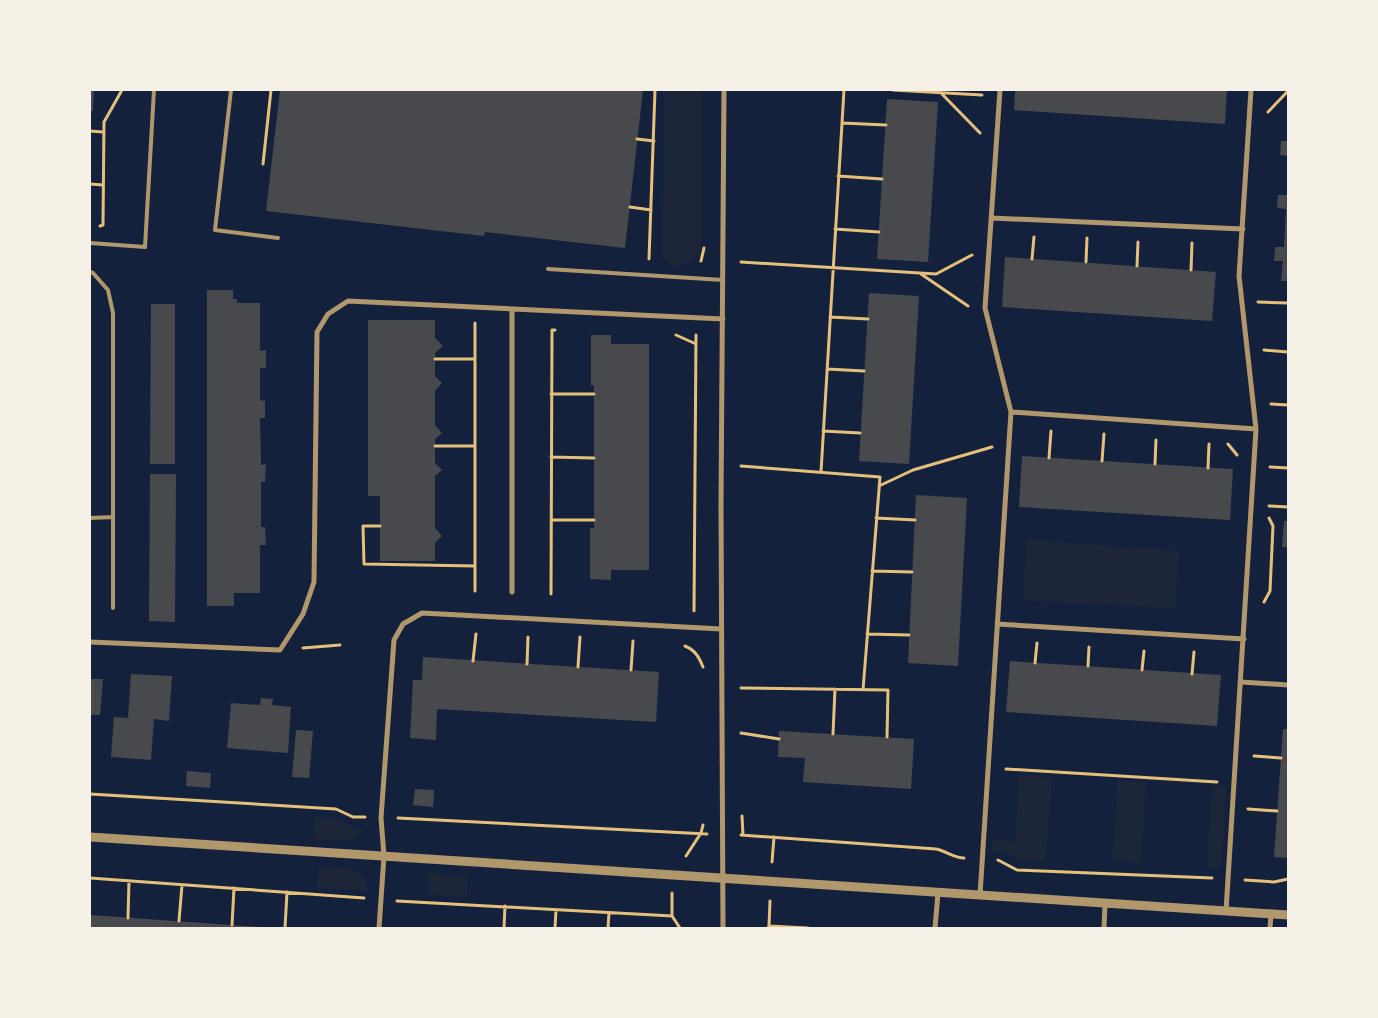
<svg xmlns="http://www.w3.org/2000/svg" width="1378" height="1018" font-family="'Sofia Sans Condensed',sans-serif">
	<rect width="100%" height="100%" fill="#14213d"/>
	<!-- green -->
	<path fill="#1d2539" d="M 665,90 L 702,90 L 701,249 L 688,262 L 674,268 L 663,256 L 662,246 Z
		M 1027,540 L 1179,551 L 1175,609 L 1023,600 Z
		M 1019,775 L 1052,777 L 1046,862 L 1020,860 L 1004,851 L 992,851 L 993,839 L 1015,841 Z
		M 1118,781 L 1146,782 L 1141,863 L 1112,861 Z
		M 1212,786 L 1226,786 L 1221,867 L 1207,867 Z
		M 314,817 L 334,818 L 363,831 C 350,844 331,840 313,839 Z
		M 319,866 C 344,868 360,863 370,891 L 317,888 Z
		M 427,873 L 468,876 L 467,897 L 429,895 Z"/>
	<!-- building -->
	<path fill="#48494c" d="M 90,90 L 94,90 L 93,111 L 90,111 Z
		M 280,90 L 643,90 L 625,248 L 485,232 L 484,236 L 266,211 Z
		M 1015,90 L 1227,90 L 1225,124 L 1014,110 Z
		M 887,99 L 938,102 L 928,262 L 877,259 Z
		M 1281,141 L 1288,141 L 1288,156 L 1280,155 Z
		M 1278,195 L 1288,195 L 1288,281 L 1281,281 L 1283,261 L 1274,261 L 1275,247 L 1284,247 L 1286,209 L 1277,208 Z
		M 1005,257 L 1216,272 L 1212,321 L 1002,307 Z
		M 207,290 L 233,290 L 233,299 L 237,299 L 237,303 L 260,303 L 260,351 L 266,350 L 266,368 L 260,368 L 260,400 L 265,401 L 265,418 L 260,418 L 261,465 L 266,464 L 265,482 L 261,482 L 261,527 L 265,527 L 266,545 L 260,545 L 260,593 L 234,593 L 234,606 L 207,606 Z
		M 869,293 L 919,296 L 909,464 L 859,461 Z
		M 151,304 L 175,304 L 175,464 L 150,464 Z
		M 368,320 L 435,320 L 435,338 L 443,346 L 435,353 L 435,376 L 442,383 L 435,391 L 435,425 L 442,433 L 435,439 L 435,463 L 442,470 L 435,476 L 435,528 L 442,536 L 435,543 L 435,561 L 380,561 L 380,496 L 368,496 Z
		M 591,335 L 611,335 L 611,344 L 649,344 L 649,570 L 611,570 L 611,580 L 590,579 L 590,528 L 594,528 L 594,385 L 591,386 Z
		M 1022,456 L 1233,469 L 1230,520 L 1019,507 Z
		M 150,474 L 176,474 L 175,622 L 149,621 Z
		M 916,495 L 967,498 L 958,666 L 908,663 Z
		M 1284,521 L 1288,521 L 1288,547 L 1282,547 Z
		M 423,657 L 659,672 L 656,722 L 437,709 L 436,740 L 410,738 L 413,680 L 422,680 Z
		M 1010,661 L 1221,675 L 1217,726 L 1006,712 Z
		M 131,674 L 172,676 L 169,721 L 154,719 L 151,760 L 111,757 L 114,717 L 128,718 Z
		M 90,679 L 103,679 L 100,715 L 90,715 Z
		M 261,698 L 273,699 L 272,705 L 291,707 L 288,753 L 227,748 L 231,703 L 260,705 Z
		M 1283,729 L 1288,729 L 1288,858 L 1274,857 Z
		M 296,730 L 313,731 L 309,778 L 292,777 Z
		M 779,731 L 914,739 L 911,789 L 803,782 L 805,758 L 778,757 Z
		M 187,771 L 211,773 L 210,788 L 186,786 Z
		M 415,789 L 434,790 L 433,807 L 413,805 Z
		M 90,915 L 260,927 L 260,928 L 90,928 Z"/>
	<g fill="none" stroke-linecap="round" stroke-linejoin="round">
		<!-- path -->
		<path stroke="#e5c07b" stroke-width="3" d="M 893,90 L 982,95
			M 941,93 L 980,133
			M 1268,112 L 1288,91
			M 842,123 L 886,125
			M 90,131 L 103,132
			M 637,139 L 654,141
			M 263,164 L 271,90
			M 838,176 L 882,179
			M 90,184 L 103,185
			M 630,207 L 651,210
			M 100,226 L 103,225 L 104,122 L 122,90
			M 835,229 L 879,232
			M 649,259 L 655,90
			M 1032,259 L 1034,237
			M 701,261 L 704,248
			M 741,262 L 936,274 L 972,255
			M 1086,262 L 1087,238
			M 1137,266 L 1138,242
			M 1191,270 L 1192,243
			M 921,274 L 968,306
			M 1258,302 L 1288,303
			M 830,317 L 868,319
			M 475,323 L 475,591
			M 676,335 L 696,344
			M 1264,350 L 1288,352
			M 435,359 L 475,359
			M 827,369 L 864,371
			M 551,394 L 594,394
			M 1271,404 L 1288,405
			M 823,431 L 860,433
			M 1228,444 L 1237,455
			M 435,446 L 475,446
			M 551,457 L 594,458
			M 1049,458 L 1051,431
			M 1102,461 L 1104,434
			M 1155,464 L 1156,440
			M 741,466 L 880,477 L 863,690
			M 1270,467 L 1288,468
			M 1208,468 L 1209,444
			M 821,472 L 844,90
			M 879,486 L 913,470 L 992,447
			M 1269,506 L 1288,507
			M 876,518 L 915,520
			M 551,520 L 594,520
			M 380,526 L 363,526 L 364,564 L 475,566
			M 872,571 L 912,572
			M 551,594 L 552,330 L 555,330
			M 1264,602 L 1270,591 L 1273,526 L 1269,518
			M 694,611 L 696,335
			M 867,634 L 909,635
			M 685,646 C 695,650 699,657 703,667
			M 303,648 L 340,645
			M 473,661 L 476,634
			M 1035,663 L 1037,643
			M 527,664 L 528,637
			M 1088,666 L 1089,647
			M 578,667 L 580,637
			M 631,670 L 633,641
			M 1142,670 L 1144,651
			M 1192,674 L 1194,652
			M 741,688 L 888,690 L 887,737
			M 741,733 L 779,739
			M 833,734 L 835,689
			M 1254,756 L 1281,758
			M 1006,769 L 1217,782
			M 90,794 L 336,809 L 353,817 L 365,817
			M 1248,809 L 1277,811
			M 742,816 L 743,835
			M 398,818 L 707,834
			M 741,835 L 936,849 C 946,851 954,858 964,858
			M 686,856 L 701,833 L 703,825
			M 998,860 L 1017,870 L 1212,878
			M 772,862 L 774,837
			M 90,878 L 364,898
			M 1245,880 L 1274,882 L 1288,879
			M 397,901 L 672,916 L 680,928
			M 672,916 L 672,893
			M 128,918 L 129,881
			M 179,921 L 182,885
			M 232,925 L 234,888
			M 769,926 L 770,901
			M 285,928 L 287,892
			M 504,928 L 505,906
			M 555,928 L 556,910
			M 608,928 L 609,913
			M 768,928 L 769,926 L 808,928"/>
		<!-- service -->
		<path stroke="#b1986c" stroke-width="4" d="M 231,90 L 215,230 L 278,238
			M 90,243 L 145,247 L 154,90
			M 548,269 L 723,280
			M 90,272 L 93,273 L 108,290 L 113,313 L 113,517 L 90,518
			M 113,517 L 113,608"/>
		<!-- minor -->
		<path stroke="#b1986c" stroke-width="5" d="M 992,218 L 1243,229
			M 512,309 L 512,592
			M 1011,412 L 1256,429
			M 997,624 L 1244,639
			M 90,642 L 280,650 L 303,614 L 314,582 L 317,332 L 328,314 L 348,301 L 723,319
			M 1241,682 L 1288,685
			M 980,895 L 1011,412 L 985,308 L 1000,90
			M 1226,911 L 1256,429 L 1239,276 L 1251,90
			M 379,928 L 384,856 L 381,818 L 394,640 L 403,624 L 422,613 L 721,629
			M 723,928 L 721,504 L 724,90
			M 935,928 L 938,893
			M 1104,928 L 1105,904
			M 1270,928 L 1271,914"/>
		<!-- tertiary -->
		<path stroke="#b1986c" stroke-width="9" d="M 90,837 L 1288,915"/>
	</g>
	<!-- border -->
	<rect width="1378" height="1018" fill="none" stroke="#f6f1e7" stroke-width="182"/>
</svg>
